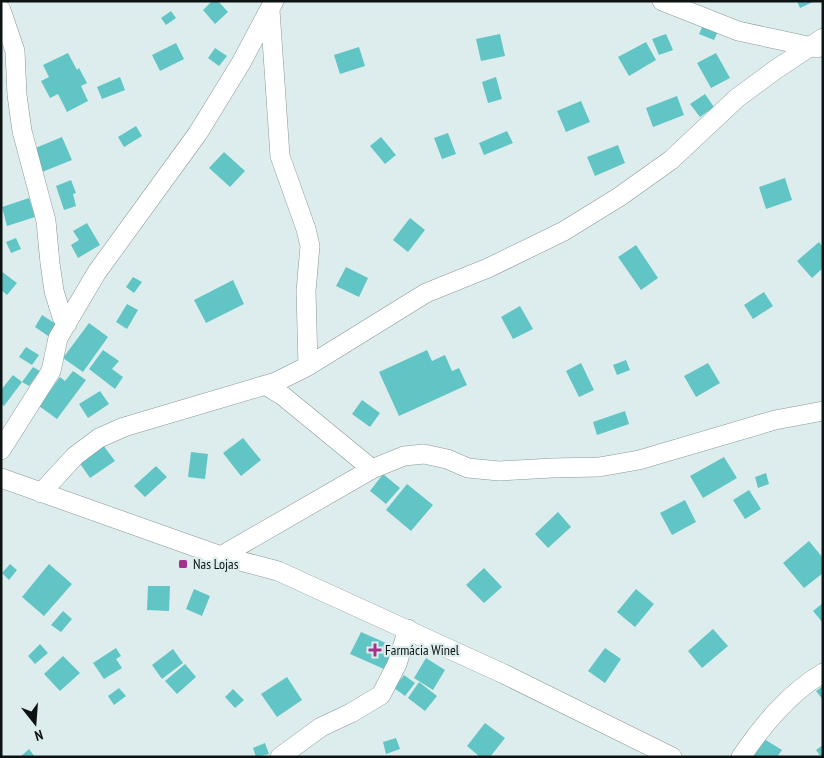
<svg xmlns="http://www.w3.org/2000/svg" width="824" height="758" font-family="'PT Sans Narrow',sans-serif">
	<rect width="100%" height="100%" fill="#ddeded"/>
	<!-- building -->
	<path fill="#62c5c5" d="M 212,1 L 218,1 L 228,12 L 215,24 L 203,10 Z
		M 797,1 L 815,1 L 800,8 Z
		M 171,11 L 176,18 L 166,25 L 161,18 Z
		M 704,23 L 719,29 L 714,40 L 699,34 Z
		M 500,34 L 505,56 L 481,61 L 476,39 Z
		M 666,34 L 673,50 L 659,55 L 652,39 Z
		M 646,42 L 656,60 L 629,76 L 618,57 Z
		M 176,43 L 184,59 L 160,71 L 152,55 Z
		M 359,47 L 365,66 L 340,74 L 334,55 Z
		M 215,48 L 227,56 L 219,66 L 208,58 Z
		M 68,53 L 77,70 L 79,68 L 87,83 L 81,86 L 88,101 L 67,112 L 58,94 L 50,98 L 41,81 L 49,77 L 43,65 Z
		M 716,53 L 730,78 L 711,88 L 697,63 Z
		M 120,77 L 125,90 L 102,99 L 97,87 Z
		M 496,77 L 502,99 L 488,103 L 482,82 Z
		M 705,94 L 714,107 L 700,117 L 690,104 Z
		M 677,96 L 684,115 L 653,127 L 646,108 Z
		M 581,101 L 590,122 L 566,132 L 557,111 Z
		M 136,126 L 142,136 L 124,147 L 118,137 Z
		M 507,131 L 513,143 L 484,155 L 479,143 Z
		M 448,133 L 456,154 L 442,159 L 434,138 Z
		M 62,137 L 72,160 L 42,172 L 33,149 Z
		M 381,137 L 396,155 L 385,164 L 370,146 Z
		M 618,145 L 625,163 L 595,176 L 587,157 Z
		M 224,152 L 245,171 L 230,187 L 209,168 Z
		M 785,178 L 792,200 L 766,209 L 759,187 Z
		M 71,180 L 76,193 L 73,194 L 76,206 L 64,210 L 56,186 Z
		M 29,198 L 35,217 L 7,226 L 2,207 Z
		M 410,218 L 425,230 L 408,252 L 393,240 Z
		M 87,223 L 100,245 L 78,258 L 71,245 L 79,240 L 73,231 Z
		M 16,238 L 21,249 L 11,253 L 6,242 Z
		M 819,242 L 823,247 L 823,268 L 812,278 L 797,261 Z
		M 636,245 L 658,278 L 641,290 L 618,257 Z
		M 346,267 L 368,278 L 359,297 L 336,286 Z
		M 1,271 L 17,283 L 7,295 L 1,290 Z
		M 133,277 L 142,282 L 134,293 L 126,287 Z
		M 233,280 L 244,304 L 206,323 L 194,300 Z
		M 764,292 L 773,306 L 753,319 L 744,305 Z
		M 127,304 L 138,310 L 127,329 L 116,322 Z
		M 520,306 L 533,329 L 513,339 L 501,317 Z
		M 42,315 L 59,326 L 51,338 L 35,327 Z
		M 89,323 L 108,337 L 83,372 L 63,358 Z
		M 26,347 L 39,355 L 32,365 L 19,357 Z
		M 103,350 L 119,361 L 112,369 L 123,377 L 115,389 L 89,369 Z
		M 427,350 L 432,361 L 445,355 L 452,371 L 459,368 L 467,385 L 399,416 L 379,372 Z
		M 626,360 L 630,370 L 617,375 L 613,365 Z
		M 581,363 L 594,390 L 579,397 L 566,371 Z
		M 708,363 L 720,383 L 696,397 L 684,376 Z
		M 33,367 L 40,371 L 29,386 L 22,382 L 4,406 L 1,404 L 1,390 L 13,375 L 22,382 Z
		M 73,371 L 86,380 L 57,419 L 39,406 L 60,377 L 65,381 Z
		M 100,391 L 109,404 L 88,418 L 79,404 Z
		M 362,400 L 380,413 L 370,427 L 352,414 Z
		M 625,411 L 629,424 L 597,435 L 593,422 Z
		M 243,438 L 261,460 L 241,476 L 223,453 Z
		M 103,445 L 115,461 L 90,478 L 79,462 Z
		M 191,452 L 208,454 L 205,479 L 188,477 Z
		M 724,457 L 737,478 L 703,498 L 690,476 Z
		M 156,466 L 167,477 L 145,497 L 134,486 Z
		M 766,473 L 769,484 L 758,488 L 755,477 Z
		M 383,474 L 400,488 L 386,504 L 370,491 Z
		M 407,484 L 433,505 L 411,531 L 386,510 Z
		M 749,490 L 761,509 L 745,519 L 733,500 Z
		M 685,500 L 696,522 L 672,535 L 660,513 Z
		M 558,512 L 571,527 L 548,548 L 535,534 Z
		M 809,541 L 823,558 L 823,573 L 804,588 L 783,563 Z
		M 10,564 L 17,570 L 9,580 L 2,573 Z
		M 49,564 L 72,584 L 44,616 L 22,597 Z
		M 484,568 L 502,587 L 484,603 L 466,585 Z
		M 148,586 L 170,586 L 169,611 L 147,610 Z
		M 194,589 L 210,596 L 202,616 L 186,609 Z
		M 636,589 L 654,604 L 635,627 L 617,612 Z
		M 823,603 L 823,623 L 813,611 Z
		M 63,611 L 72,619 L 61,632 L 51,625 Z
		M 713,629 L 728,646 L 702,668 L 688,651 Z
		M 361,632 L 395,647 L 384,669 L 350,654 Z
		M 40,644 L 48,653 L 35,664 L 28,656 Z
		M 116,648 L 121,656 L 116,659 L 122,668 L 104,679 L 93,663 Z
		M 605,648 L 621,659 L 605,683 L 588,671 Z
		M 173,649 L 183,663 L 162,679 L 152,665 Z
		M 63,656 L 80,673 L 60,691 L 44,674 Z
		M 426,658 L 445,670 L 433,690 L 414,678 Z
		M 185,664 L 196,677 L 177,694 L 165,681 Z
		M 404,675 L 415,683 L 405,696 L 394,688 Z
		M 287,677 L 302,700 L 277,717 L 261,694 Z
		M 419,682 L 437,696 L 425,711 L 408,698 Z
		M 823,686 L 823,700 L 816,691 Z
		M 119,688 L 126,696 L 114,705 L 108,696 Z
		M 233,689 L 244,700 L 235,708 L 225,697 Z
		M 485,723 L 505,738 L 490,757 L 480,757 L 467,746 Z
		M 396,738 L 400,749 L 386,754 L 383,742 Z
		M 764,739 L 782,750 L 777,757 L 754,757 L 752,755 Z
		M 265,743 L 269,754 L 256,757 L 253,748 Z
		M 823,745 L 823,757 L 821,757 L 816,750 Z
		M 29,749 L 35,757 L 20,757 Z"/>
	<g fill="none" stroke-linecap="round" stroke-linejoin="round">
		<!-- minor casing -->
		<g stroke="#899898" stroke-width="20">
			<path id="minor" d="M 662,1 L 738,31 L 817,48
				M 1,10 L 15,51 L 17,95 L 22,131 L 46,221 L 50,263 L 54,291 L 62,317 L 67,324
				M 270,10 L 280,156 L 306,229 L 310,246 L 306,291 L 308,366
				M 265,385 L 283,396 L 372,469
				M 1,450 L 51,371 L 58,338 L 97,272 L 198,133 L 241,63 L 274,1
				M 1,478 L 221,556 L 278,571 L 504,674 L 672,757
				M 41,493 L 75,456 L 99,438 L 124,427 L 276,382 L 308,366 L 426,293 L 488,268 L 564,231 L 619,197 L 671,160 L 737,98 L 775,70 L 823,38
				M 221,556 L 372,469 L 404,456 L 424,454 L 447,459 L 468,468 L 499,471 L 552,468 L 599,467 L 639,460 L 775,420 L 823,411
				M 280,757 L 321,727 L 351,713 L 381,695 L 397,664 L 408,629
				M 741,757 C 763,725 789,693 823,673"/>
		</g>
		<!-- minor -->
		<use href="#minor" stroke="#fff" stroke-width="19"/>
	</g>
	<!-- markers -->
	<g fill="#a4328d" stroke="#ddeded" stroke-width="2">
		<rect x="178" y="559" width="10" height="10" rx="2.5"/>
		<path d="M372.5 642.5h5v5h5v5h-5v5h-5v-5h-5v-5h5z"/>
	</g>
	<g text-anchor="middle" stroke-width="4.5" stroke-linejoin="round" paint-order="stroke">
		<!-- poi labels -->
		<g font-size="14" fill="#0d1212" stroke="#ddeded" text-anchor="start">
			<text x="193" y="569">Nas Lojas</text>
			<text x="385" y="655">Farmácia Winel</text>
		</g>
	</g>
	<!-- border -->
	<rect width="824" height="758" fill="none" stroke="#0d1212" stroke-width="5"/>
	<!-- north arrow -->
	<g transform="translate(35 723) rotate(163)" stroke="#ddeded" stroke-width="4" paint-order="stroke">
	<path d="M0-4L9 19L0 12L-9 19Z" fill="#0d1212"/>
	<text y="-8" font-size="14" font-weight="bold" text-anchor="middle" fill="#0d1212">N</text>
	</g>
</svg>
